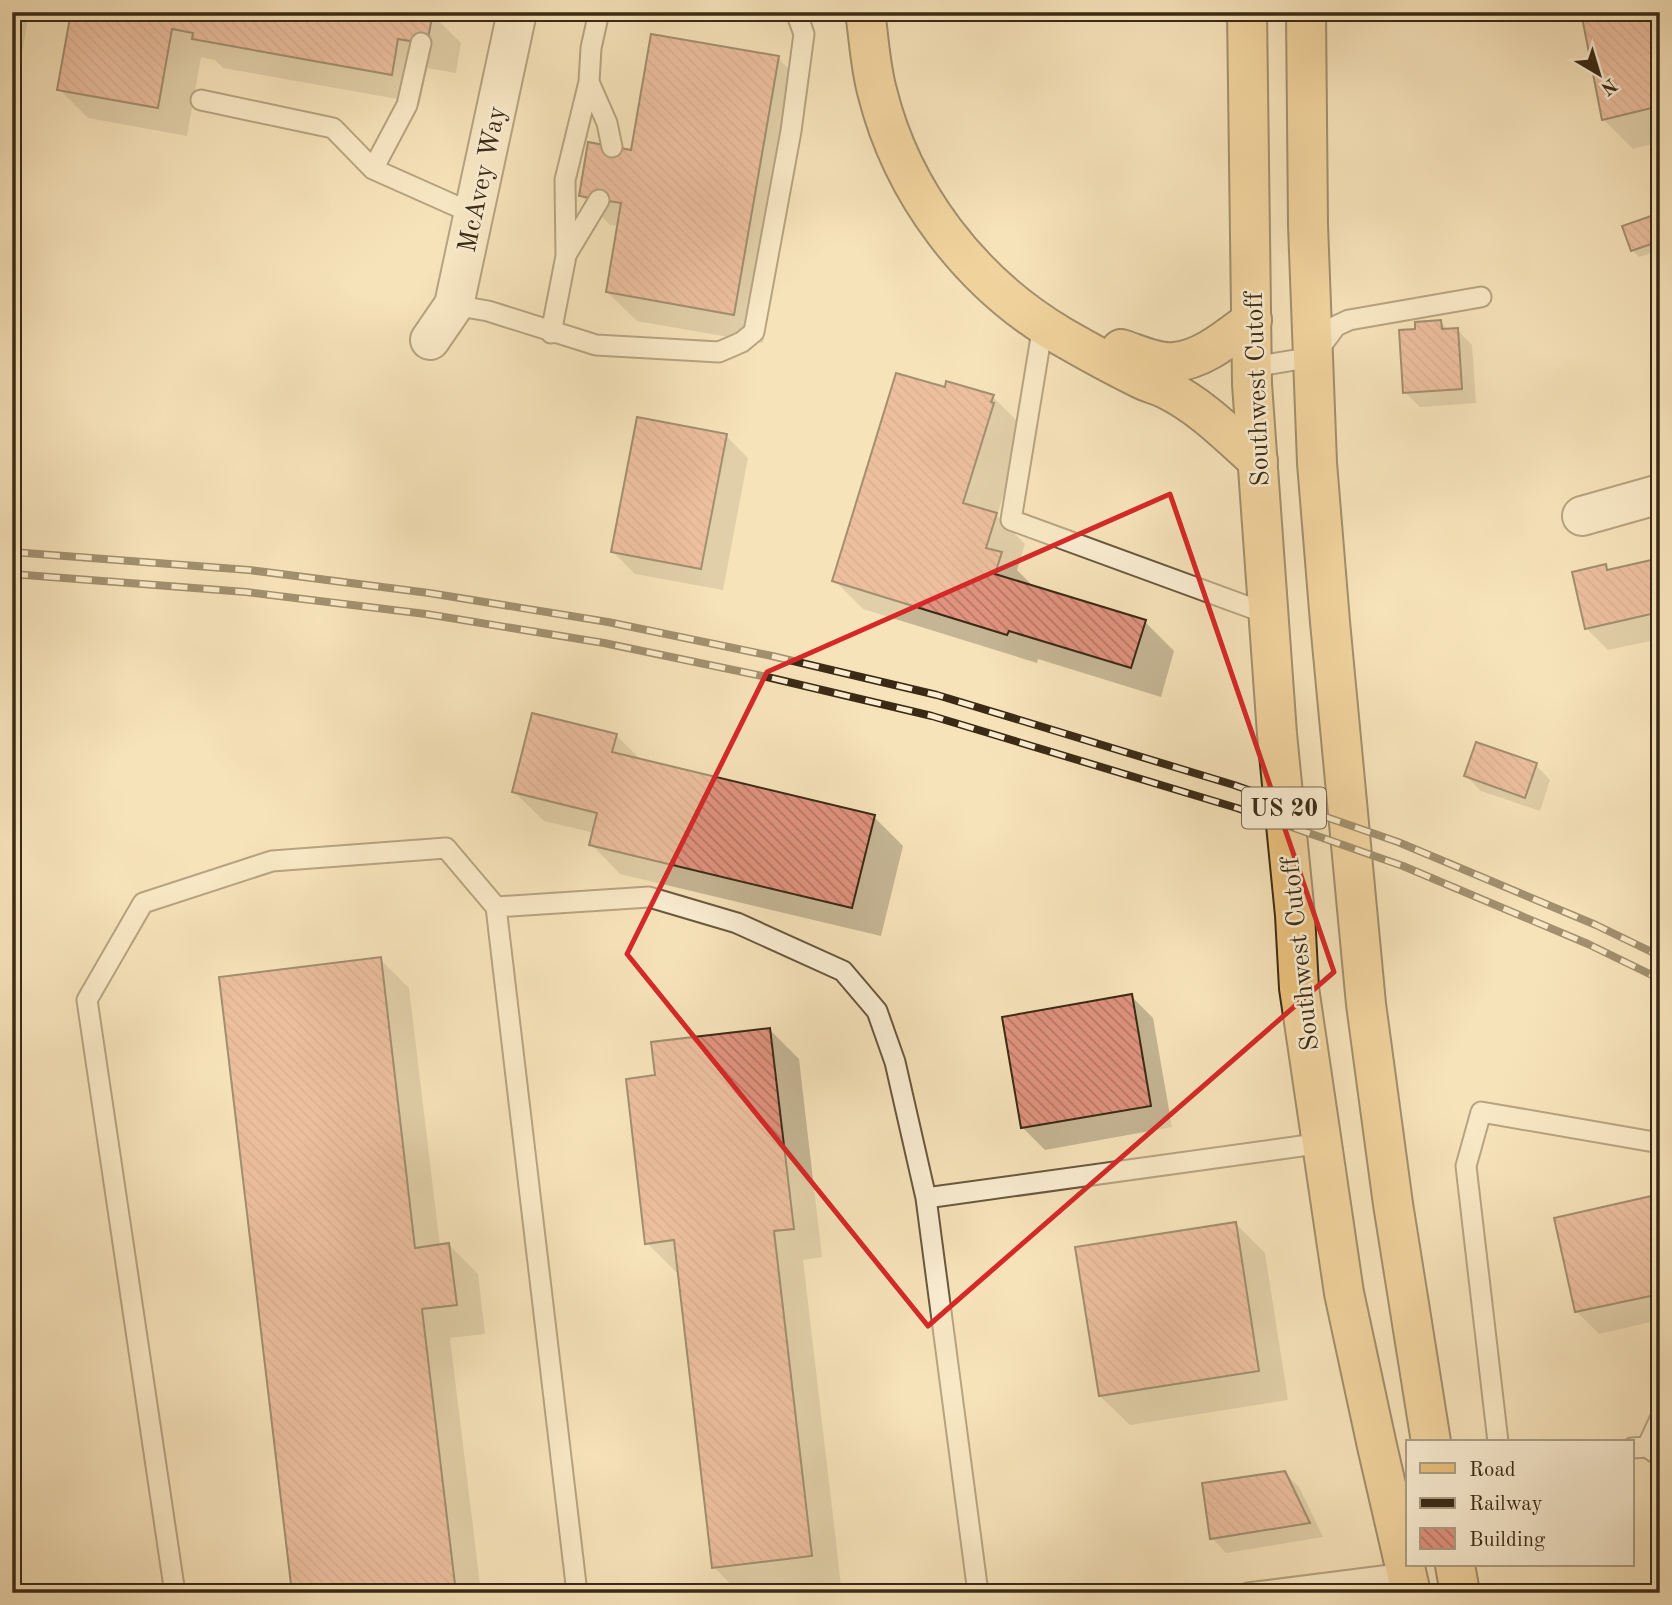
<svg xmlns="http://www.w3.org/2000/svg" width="1672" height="1605" font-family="'Old Standard TT',serif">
	<defs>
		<pattern id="building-back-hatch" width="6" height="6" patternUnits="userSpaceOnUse" patternTransform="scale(1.75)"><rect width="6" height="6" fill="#e1937f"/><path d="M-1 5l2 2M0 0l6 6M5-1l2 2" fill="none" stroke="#b77867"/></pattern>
	</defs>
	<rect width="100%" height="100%" fill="#f7e3ba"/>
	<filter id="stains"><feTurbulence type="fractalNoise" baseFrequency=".00286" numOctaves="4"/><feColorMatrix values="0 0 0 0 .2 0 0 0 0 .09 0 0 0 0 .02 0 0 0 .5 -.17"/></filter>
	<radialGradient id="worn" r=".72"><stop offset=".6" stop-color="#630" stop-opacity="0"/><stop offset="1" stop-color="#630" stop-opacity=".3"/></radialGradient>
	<!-- shadow -->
	<path fill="#0003" d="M 12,12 L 27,12 L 29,14 L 12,105 Z
		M 72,12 L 437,12 L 436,18 L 461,43 L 456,73 L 427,68 L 420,103 L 223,68 L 215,60 L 201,57 L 187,136 L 88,118 L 59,89 Z
		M 1660,12 L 1660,142 L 1633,149 L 1603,119 Z
		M 778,58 L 807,87 L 763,343 L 637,321 L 607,292 L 619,226 L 610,225 L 581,195 L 633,152 Z
		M 1660,215 L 1660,250 L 1639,257 L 1632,250 Z
		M 1441,322 L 1449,331 L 1457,330 L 1472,345 L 1476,403 L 1420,407 L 1405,392 L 1417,331 Z
		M 946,390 L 993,397 L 1022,426 L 1022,434 L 997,516 L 1025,544 L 1017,570 L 1030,583 L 1029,586 L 1145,622 L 1174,651 L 1161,697 L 1038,659 L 1037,663 L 863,609 L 834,580 Z
		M 726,436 L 748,458 L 723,590 L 635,574 L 613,552 Z
		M 1660,560 L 1660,639 L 1608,650 L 1586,628 L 1605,566 L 1610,571 Z
		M 616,735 L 642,761 L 874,817 L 903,846 L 881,936 L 620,874 L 591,844 L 594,833 L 544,821 L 514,792 Z
		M 1536,765 L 1550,780 L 1540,811 L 1481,791 L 1466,776 Z
		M 380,959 L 409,988 L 440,1246 L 449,1245 L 478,1274 L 485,1334 L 450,1338 L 481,1593 L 294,1593 Z
		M 1131,996 L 1153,1018 L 1172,1127 L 1045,1150 L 1023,1128 Z
		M 770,1030 L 799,1059 L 822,1257 L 803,1260 L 841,1585 L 774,1593 L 739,1593 L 714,1567 L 679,1272 L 676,1272 L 647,1243 L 657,1077 Z
		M 1660,1196 L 1660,1320 L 1599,1334 L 1577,1312 Z
		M 1236,1224 L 1265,1253 L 1288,1400 L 1130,1425 L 1100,1396 Z
		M 1284,1472 L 1299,1487 L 1323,1537 L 1226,1553 L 1212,1538 Z"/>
	<!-- building -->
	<path fill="url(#building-back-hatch)" stroke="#3a2a15" stroke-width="2" d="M 71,12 L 433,12 L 427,44 L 398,39 L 392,75 L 192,39 L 193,33 L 172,29 L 158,108 L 57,90 Z
		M 1581,12 L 1660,12 L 1660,106 L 1602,120 Z
		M 651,34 L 779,56 L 734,315 L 606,292 L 621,203 L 579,196 L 588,142 L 631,150 Z
		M 1660,213 L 1660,241 L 1631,251 L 1622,226 Z
		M 1441,320 L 1442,329 L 1458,328 L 1462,389 L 1403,393 L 1399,330 L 1415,329 L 1415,322 Z
		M 896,373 L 945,387 L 946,381 L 994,395 L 991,402 L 994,403 L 963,503 L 997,513 L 986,548 L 1002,552 L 995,574 L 1146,620 L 1131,668 L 1009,631 L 1007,635 L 832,581 Z
		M 637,417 L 727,434 L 701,569 L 611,552 Z
		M 1660,558 L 1660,612 L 1585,629 L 1572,572 L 1606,564 L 1607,570 Z
		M 532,713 L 617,734 L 612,752 L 875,815 L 852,908 L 589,845 L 597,813 L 512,792 Z
		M 1476,742 L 1537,763 L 1525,798 L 1464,776 Z
		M 381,957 L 415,1248 L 449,1243 L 457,1305 L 422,1309 L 456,1593 L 292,1593 L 219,977 Z
		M 1132,994 L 1151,1106 L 1021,1128 L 1002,1017 Z
		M 770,1028 L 794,1229 L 774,1231 L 812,1556 L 712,1568 L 674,1240 L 645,1244 L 626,1079 L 655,1075 L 651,1042 Z
		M 1660,1194 L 1660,1294 L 1575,1312 L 1554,1218 Z
		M 1236,1222 L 1259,1371 L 1099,1396 L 1075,1247 Z
		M 1285,1471 L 1310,1523 L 1210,1539 L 1202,1483 Z"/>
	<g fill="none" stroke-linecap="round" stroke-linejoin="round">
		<!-- lane casing -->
		<g stroke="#69583e" stroke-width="23">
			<path id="lane" d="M 589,82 L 607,123 L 612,147
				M 201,100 L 333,128 L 373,169 L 474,214
				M 373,169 L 407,105 L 421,43
				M 566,255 L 599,200
				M 454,305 L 488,311 L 596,345 L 719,352 L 742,342 L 754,332 L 791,131 L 804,34 L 796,12
				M 1044,319 L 1011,520 L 1268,614
				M 551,333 L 566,256 L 565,180 L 589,82 L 591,48 L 599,12
				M 1252,367 L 1313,357 L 1336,326 L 1349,320 L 1481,297
				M 496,907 L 649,897 L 737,923 L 843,971 L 877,1011 L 895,1062 L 926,1198
				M 1498,1442 L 1466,1166 L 1481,1112 L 1660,1143
				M 1647,1447 L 1660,1419
				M 1632,1448 L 1647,1447 L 1660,1456
				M 177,1593 L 174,1587 L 87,1000 L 143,903 L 272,861 L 446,848 L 496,907 L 577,1593
				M 978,1593 L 926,1198 L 1323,1143
				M 1248,1593 L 1406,1573"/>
		</g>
		<!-- street casing -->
		<g stroke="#69583e" stroke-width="42">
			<path id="street" d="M 430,340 L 454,305 L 517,12
				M 1582,516 L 1660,494"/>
		</g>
		<!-- primary casing -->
		<g stroke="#3a2a15" stroke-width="42">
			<path id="primary" d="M 1247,12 L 1252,384 L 1277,734 L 1295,915 L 1299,988 L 1344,1293 L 1377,1446 L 1411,1593
				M 1306,12 L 1308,225 L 1313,357 L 1317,463 L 1330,622 L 1366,1004 L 1393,1204 L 1431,1442
				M 1455,1565 L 1460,1593"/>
		</g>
		<!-- highway casing -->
		<g stroke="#3a2a15" stroke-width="42">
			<path id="highway" d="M 865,12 C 869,38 870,65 877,91 C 902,193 971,283 1061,336 C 1087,351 1114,366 1141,379 C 1149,383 1158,385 1166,389 C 1201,406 1229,435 1258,461
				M 1121,349 C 1137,354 1157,364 1174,362 C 1203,360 1230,336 1252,320"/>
		</g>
		<!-- lane -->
		<use href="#lane" stroke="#faedd2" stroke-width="19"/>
		<!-- street -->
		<use href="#street" stroke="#faedd2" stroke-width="38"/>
		<!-- primary -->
		<use href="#primary" stroke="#ecc27d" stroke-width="38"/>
		<!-- highway -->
		<use href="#highway" stroke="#ecc27d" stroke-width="38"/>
		<!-- rail casing -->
		<g stroke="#3a2a15" stroke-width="8">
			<path id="rail" d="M 12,552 L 249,570 L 429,593 L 608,622 L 772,656 L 937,695 L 1234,785 L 1398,842 L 1596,925 L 1660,956
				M 12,574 L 246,592 L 426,614 L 604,643 L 767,677 L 932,716 L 1237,808 L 1403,866 L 1588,944 L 1660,979"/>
		</g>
		<!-- rail -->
		<use href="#rail" stroke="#faedd2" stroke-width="5" stroke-dasharray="16" stroke-linecap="butt"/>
	</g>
	<!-- marked area -->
	<path d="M0 0H1672V1605H0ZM 1170,494 L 1334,972 L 928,1326 L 627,954 L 767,672 Z" fill="#f7e3ba" fill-opacity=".55" fill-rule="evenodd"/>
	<path fill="none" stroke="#d62828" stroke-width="5" stroke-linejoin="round" d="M 1170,494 L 1334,972 L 928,1326 L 627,954 L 767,672 Z"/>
	<g text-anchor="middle" stroke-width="5" stroke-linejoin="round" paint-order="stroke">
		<!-- shield labels -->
		<rect fill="#faedd2" stroke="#74644e" stroke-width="2" x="1242" y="787.5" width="84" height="41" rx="5"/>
		<g font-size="24" font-weight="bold" fill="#3a2a15">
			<text x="1284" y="816">US 20</text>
		</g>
		<!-- street labels -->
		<g font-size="26" fill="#3a2a15" stroke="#faedd2">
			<text transform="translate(481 179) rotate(-78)" y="9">McAvey Way</text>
			<text transform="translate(1256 389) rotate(-92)" y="9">Southwest Cutoff</text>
			<text transform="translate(1299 954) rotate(-96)" y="9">Southwest Cutoff</text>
		</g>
	</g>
	<!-- margin -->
	<rect width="1672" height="1605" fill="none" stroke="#f7e3ba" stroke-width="42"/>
	<rect x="14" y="14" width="1644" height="1577" fill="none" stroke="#3a2a15" stroke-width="3.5"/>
	<rect x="21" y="21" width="1630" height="1563" fill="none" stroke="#3a2a15" stroke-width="2"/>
	<!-- legend -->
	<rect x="1406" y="1440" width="228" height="126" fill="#faedd2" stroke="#ad9f86" stroke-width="2"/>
	<rect x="1420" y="1463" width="35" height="10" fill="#ecc27d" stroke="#ad9f86" stroke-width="2"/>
	<text x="1469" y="1476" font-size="21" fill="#3a2a15">Road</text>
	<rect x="1420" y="1498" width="35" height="10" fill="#3a2a15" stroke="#ad9f86" stroke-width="2"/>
	<text x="1469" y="1510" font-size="21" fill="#3a2a15">Railway</text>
	<rect x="1420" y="1528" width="35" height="21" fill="url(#building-back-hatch)" stroke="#ad9f86" stroke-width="2"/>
	<text x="1469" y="1546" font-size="21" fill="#3a2a15">Building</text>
	<!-- north arrow -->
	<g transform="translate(1599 74) rotate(142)" stroke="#faedd2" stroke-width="5" paint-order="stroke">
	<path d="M0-5L12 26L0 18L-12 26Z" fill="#3a2a15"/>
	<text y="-10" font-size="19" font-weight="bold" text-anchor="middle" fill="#3a2a15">N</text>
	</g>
	<rect width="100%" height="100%" filter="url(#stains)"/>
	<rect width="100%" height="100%" fill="url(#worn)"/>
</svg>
